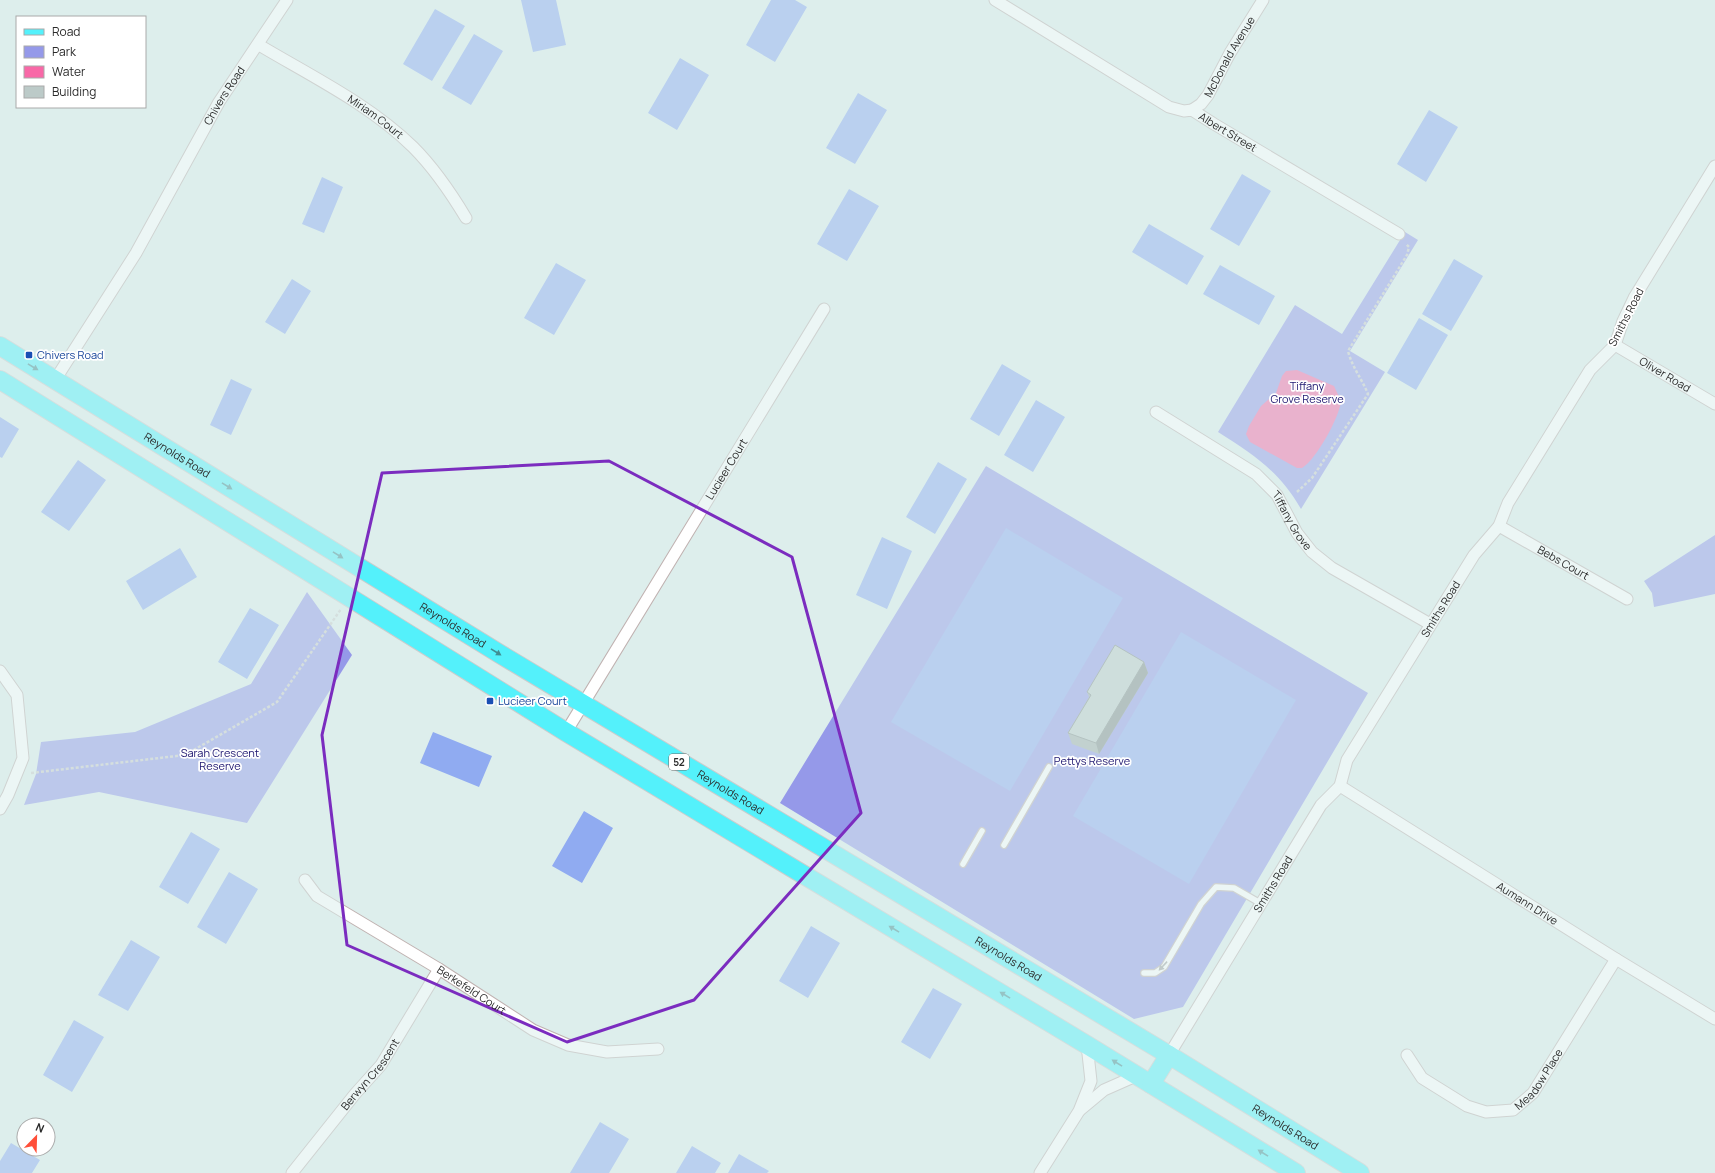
<svg xmlns="http://www.w3.org/2000/svg" width="1715" height="1173" font-family="Manrope,sans-serif">
	<rect width="100%" height="100%" fill="#ddeeec"/>
	<!-- green -->
	<path fill="#9599e9" d="M 1405,232 L 1418,240 L 1350,351 L 1385,372 L 1301,509 C 1279,471 1254,455 1218,432 L 1295,305 L 1342,334 Z
		M 986,466 L 1368,693 L 1183,1007 L 1134,1019 L 780,803 Z
		M 1715,535 L 1715,594 L 1654,607 L 1652,593 L 1644,581 Z
		M 307,592 L 352,655 L 247,823 L 99,792 L 24,805 L 36,774 L 41,742 L 135,732 L 251,684 Z"/>
	<!-- pitch -->
	<path fill="#90abf1" d="M 521,0 L 556,0 L 566,45 L 533,52 Z
		M 771,0 L 795,0 L 807,7 L 775,62 L 746,45 Z
		M 435,9 L 465,26 L 432,81 L 403,64 Z
		M 474,34 L 503,51 L 471,105 L 442,88 Z
		M 680,58 L 709,75 L 677,130 L 648,113 Z
		M 858,93 L 887,110 L 855,164 L 826,148 Z
		M 1429,110 L 1458,127 L 1426,182 L 1397,164 Z
		M 1242,174 L 1271,191 L 1239,246 L 1210,229 Z
		M 322,177 L 343,187 L 324,233 L 302,224 Z
		M 849,189 L 879,206 L 847,261 L 817,244 Z
		M 1149,224 L 1204,256 L 1187,285 L 1132,252 Z
		M 1454,259 L 1483,276 L 1451,331 L 1422,314 Z
		M 556,263 L 586,280 L 554,335 L 524,318 Z
		M 1220,265 L 1275,296 L 1259,325 L 1203,294 Z
		M 292,279 L 311,291 L 285,334 L 265,322 Z
		M 1419,318 L 1448,335 L 1416,390 L 1387,373 Z
		M 1002,364 L 1031,381 L 999,436 L 970,419 Z
		M 231,379 L 252,389 L 231,435 L 210,425 Z
		M 1036,400 L 1065,417 L 1033,472 L 1004,455 Z
		M 0,417 L 19,429 L 2,458 L 0,457 Z
		M 78,460 L 106,480 L 69,531 L 41,512 Z
		M 938,462 L 967,479 L 935,534 L 906,517 Z
		M 1006,528 L 1123,598 L 1010,791 L 891,722 Z
		M 882,537 L 912,551 L 887,609 L 856,595 Z
		M 180,548 L 197,577 L 143,610 L 126,581 Z
		M 250,608 L 279,625 L 247,679 L 218,662 Z
		M 1181,632 L 1296,700 L 1189,884 L 1073,816 Z
		M 433,732 L 492,756 L 479,787 L 420,763 Z
		M 584,811 L 613,828 L 582,883 L 552,866 Z
		M 191,832 L 220,849 L 188,904 L 159,887 Z
		M 229,872 L 258,889 L 226,944 L 197,927 Z
		M 811,926 L 840,943 L 808,998 L 779,981 Z
		M 131,940 L 160,957 L 128,1011 L 98,995 Z
		M 933,988 L 962,1004 L 930,1059 L 901,1042 Z
		M 74,1020 L 104,1037 L 72,1092 L 43,1075 Z
		M 600,1122 L 629,1139 L 609,1173 L 570,1173 Z
		M 11,1143 L 40,1160 L 32,1173 L 0,1173 L 0,1161 Z
		M 692,1146 L 721,1163 L 715,1173 L 676,1173 Z
		M 739,1154 L 769,1171 L 767,1173 L 728,1173 Z"/>
	<!-- water -->
	<path fill="#f868a7" d="M 1297,370 L 1334,386 L 1341,401 C 1340,416 1316,460 1302,468 L 1297,468 L 1250,442 L 1246,434 L 1249,426 L 1261,406 L 1276,393 L 1282,376 L 1286,371 Z"/>
	<g fill="none" stroke-linecap="round" stroke-linejoin="round">
		<!-- service casing -->
		<g stroke="#c0b2b1" stroke-width="8">
			<path id="service" d="M 1004,845 L 1049,767
				M 963,864 L 982,831
				M 1144,973 L 1155,973 L 1164,967 L 1201,904 L 1216,887 L 1234,888 L 1260,903"/>
		</g>
		<!-- minor casing -->
		<g stroke="#c0b2b1" stroke-width="13">
			<g id="minor">
				<path id="s1" d="M 995,0 L 1169,107 L 1184,111 L 1192,110 L 1214,124 L 1399,234"/>
				<path id="s2" d="M 259,45 C 311,76 369,104 413,147 C 434,168 451,193 466,218"/>
				<path id="s3" d="M 1192,110 L 1201,104 L 1208,95 L 1230,53 L 1263,0"/>
				<path id="s4" d="M 1615,345 L 1715,404"/>
				<path id="s5" d="M 55,380 L 136,253 L 219,102 L 287,0"/>
				<path id="s6" d="M 1156,412 L 1256,474 L 1277,495 L 1297,533 L 1312,552 L 1332,568 L 1430,624"/>
				<path id="s7" d="M 1499,526 L 1627,599"/>
				<path d="M 0,671 L 17,695 L 23,758 L 8,795 L 0,809"/>
				<path id="s8" d="M 566,732 L 824,309"/>
				<path id="s9" d="M 1340,786 L 1616,959 L 1715,1019"/>
				<path id="s10" d="M 305,880 L 317,896 L 439,969 L 533,1030 L 568,1045 L 607,1052 L 658,1049"/>
				<path id="s11" d="M 1169,1055 L 1321,805 L 1340,786 L 1347,760 L 1474,555 L 1499,526 L 1508,503 L 1590,370 L 1615,345 L 1623,321 L 1634,298 L 1715,166"/>
				<path id="s12" d="M 1407,1055 L 1422,1078 L 1467,1106 L 1486,1112 L 1513,1110 L 1533,1093 L 1616,959"/>
				<path d="M 1080,1110 L 1104,1090 L 1138,1075"/>
				<path id="s13" d="M 292,1173 L 355,1094 L 381,1065 L 439,969"/>
				<path d="M 1040,1173 L 1079,1111 L 1091,1081 L 1087,1045"/>
			</g>
		</g>
		<!-- primary casing -->
		<g stroke="#ccc" stroke-width="20">
			<g id="primary">
				<path id="s14" d="M 0,346 L 500,654 L 1169,1055 L 1360,1173"/>
				<path d="M 0,380 L 566,732 L 1087,1045 L 1296,1173"/>
				<path d="M 1151,1084 L 1169,1055"/>
			</g>
		</g>
		<!-- path -->
		<path stroke="#ccc" stroke-width="2.5" stroke-dasharray="3 2" stroke-linecap="butt" d="M 1297,492 L 1312,478 L 1368,394 C 1362,379 1352,367 1348,351 L 1407,255 L 1409,247 L 1406,244
			M 31,773 L 185,755 L 277,702 L 341,609"/>
		<!-- service -->
		<use href="#service" stroke="#fff" stroke-width="5.5"/>
		<!-- minor -->
		<use href="#minor" stroke="#fff" stroke-width="11"/>
		<!-- primary -->
		<use href="#primary" stroke="#54f1fb" stroke-width="18"/>
	</g>
	<!-- wall -->
	<path fill="#a2aeac" d="M 1144,662 L 1148,673 L 1099,754 L 1072,744 L 1068,733 L 1089,697 L 1087,692 Z"/>
	<!-- shaded-wall -->
	<path fill="#848d8c" d="M 1144,662 L 1148,673 L 1099,754 L 1096,743 Z"/>
	<!-- building -->
	<path fill="#bccac8" stroke="#848d8c" d="M 1115,645 L 1144,662 L 1096,743 L 1068,733 L 1091,695 L 1087,692 Z"/>
	<!-- one-way arrows -->
	<defs><path id="oneway-solid" d="M-6-.8H1V-3.2L6.5 0L1 3.2V.8H-6Z"/></defs>
	<g fill="#408e93">
		<use href="#oneway-solid" transform="translate(33 367) rotate(31)"/>
		<use href="#oneway-solid" transform="translate(227 486) rotate(32)"/>
		<use href="#oneway-solid" transform="translate(338 555) rotate(32)"/>
		<use href="#oneway-solid" transform="translate(496 652) rotate(32)"/>
		<use href="#oneway-solid" transform="translate(894 929) rotate(-149)"/>
		<use href="#oneway-solid" transform="translate(1005 995) rotate(-149)"/>
		<use href="#oneway-solid" transform="translate(1117 1063) rotate(-148)"/>
		<use href="#oneway-solid" transform="translate(1263 1153) rotate(-148)"/>
	</g>
	<use fill="#a0a0a0" href="#oneway-solid" transform="translate(1163 966) rotate(133)"/>
	<!-- marked area -->
	<path d="M0 0H1715V1173H0ZM 609,461 L 792,557 L 861,813 L 694,1000 L 567,1042 L 347,945 L 322,735 L 382,473 Z" fill="#ddeeec" fill-opacity=".55" fill-rule="evenodd"/>
	<path fill="none" stroke="#7b2cbf" stroke-width="3" stroke-linejoin="round" d="M 609,461 L 792,557 L 861,813 L 694,1000 L 567,1042 L 347,945 L 322,735 L 382,473 Z"/>
	<!-- markers -->
	<g fill="#1a4fb4" stroke="#fff" stroke-width="1.5">
		<rect x="25" y="351" width="8" height="8" rx="2"/>
		<rect x="486" y="697" width="8" height="8" rx="2"/>
	</g>
	<g text-anchor="middle" stroke-width="3.5" stroke-linejoin="round" paint-order="stroke">
		<!-- shield labels -->
		<rect fill="#fff" stroke="#6b6b6b" stroke-width="1" x="669" y="754" width="20" height="16" rx="3"/>
		<g font-size="10" font-weight="bold" fill="#2b2b2b">
			<text x="679" y="766">52</text>
		</g>
		<!-- street labels -->
		<g font-size="11" fill="#2b2b2b" stroke="#fff">
			<text dy="4" stroke="none"><textPath href="#s3" startOffset="66">McDonald Avenue</textPath></text>
			<text dy="4" stroke="none"><textPath href="#s5" startOffset="331">Chivers Road</textPath></text>
			<text dy="4" stroke="none"><textPath href="#s2" startOffset="137">Miriam Court</textPath></text>
			<text dy="4" stroke="none"><textPath href="#s1" startOffset="270">Albert Street</textPath></text>
			<text transform="translate(1626 317) rotate(-63)" y="4">Smiths Road</text>
			<text dy="4" stroke="none"><textPath href="#s4" startOffset="58">Oliver Road</textPath></text>
			<text dy="4" stroke="none"><textPath href="#s14" startOffset="208">Reynolds Road</textPath></text>
			<text dy="4" stroke="none"><textPath href="#s8" startOffset="308">Lucieer Court</textPath></text>
			<text dy="4" stroke="none"><textPath href="#s6" startOffset="177">Tiffany Grove</textPath></text>
			<text dy="4" stroke="none"><textPath href="#s7" startOffset="74">Bebs Court</textPath></text>
			<text dy="4" stroke="none"><textPath href="#s11" startOffset="524">Smiths Road</textPath></text>
			<text dy="4" stroke="none"><textPath href="#s14" startOffset="532">Reynolds Road</textPath></text>
			<text dy="4" stroke="none"><textPath href="#s14" startOffset="856">Reynolds Road</textPath></text>
			<text dy="4" stroke="none"><textPath href="#s11" startOffset="200">Smiths Road</textPath></text>
			<text dy="4" stroke="none"><textPath href="#s9" startOffset="221">Aumann Drive</textPath></text>
			<text dy="4" stroke="none"><textPath href="#s14" startOffset="1180">Reynolds Road</textPath></text>
			<text dy="4" stroke="none"><textPath href="#s10" startOffset="201">Berkefeld Court</textPath></text>
			<text dy="4" stroke="none"><textPath href="#s13" startOffset="126">Berwyn Crescent</textPath></text>
			<text dy="4" stroke="none"><textPath href="#s12" startOffset="168">Meadow Place</textPath></text>
			<text dy="4" stroke="none"><textPath href="#s14" startOffset="1504">Reynolds Road</textPath></text>
		</g>
		<!-- transit labels -->
		<g font-size="11" fill="#164399" stroke="#fff" text-anchor="start">
			<text x="37" y="359">Chivers Road</text>
			<text x="498" y="705">Lucieer Court</text>
		</g>
		<!-- park labels -->
		<g font-size="11" fill="#1d156f" stroke="#fff">
			<text x="1307" y="390">Tiffany<tspan x="1307" dy="13">Grove Reserve</tspan></text>
			<text x="220" y="757">Sarah Crescent<tspan x="220" dy="13">Reserve</tspan></text>
			<text x="1092" y="765">Pettys Reserve</text>
		</g>
	</g>
	<!-- legend -->
	<rect x="16" y="16" width="130" height="92" fill="#ffffff" stroke="#aaaaaa"/>
	<rect x="24" y="29" width="20" height="6" fill="#54f1fb" stroke="#aaaaaa"/>
	<text x="52" y="36" font-size="12" fill="#2b2b2b">Road</text>
	<rect x="24" y="46" width="20" height="12" fill="#9599e9" stroke="#aaaaaa"/>
	<text x="52" y="56" font-size="12" fill="#2b2b2b">Park</text>
	<rect x="24" y="66" width="20" height="12" fill="#f868a7" stroke="#aaaaaa"/>
	<text x="52" y="76" font-size="12" fill="#2b2b2b">Water</text>
	<rect x="24" y="86" width="20" height="12" fill="#bccac8" stroke="#aaaaaa"/>
	<text x="52" y="96" font-size="12" fill="#2b2b2b">Building</text>
	<!-- north arrow -->
	<g transform="translate(36 1137) rotate(23)"><circle r="19" fill="#ffffff" stroke="#aaaaaa"/>
	<path d="M0-3L7 15L0 10L-7 15Z" fill="#ff4f39"/>
	<text y="-6" font-size="11" font-weight="bold" text-anchor="middle" fill="#2b2b2b">N</text>
	</g>
</svg>
